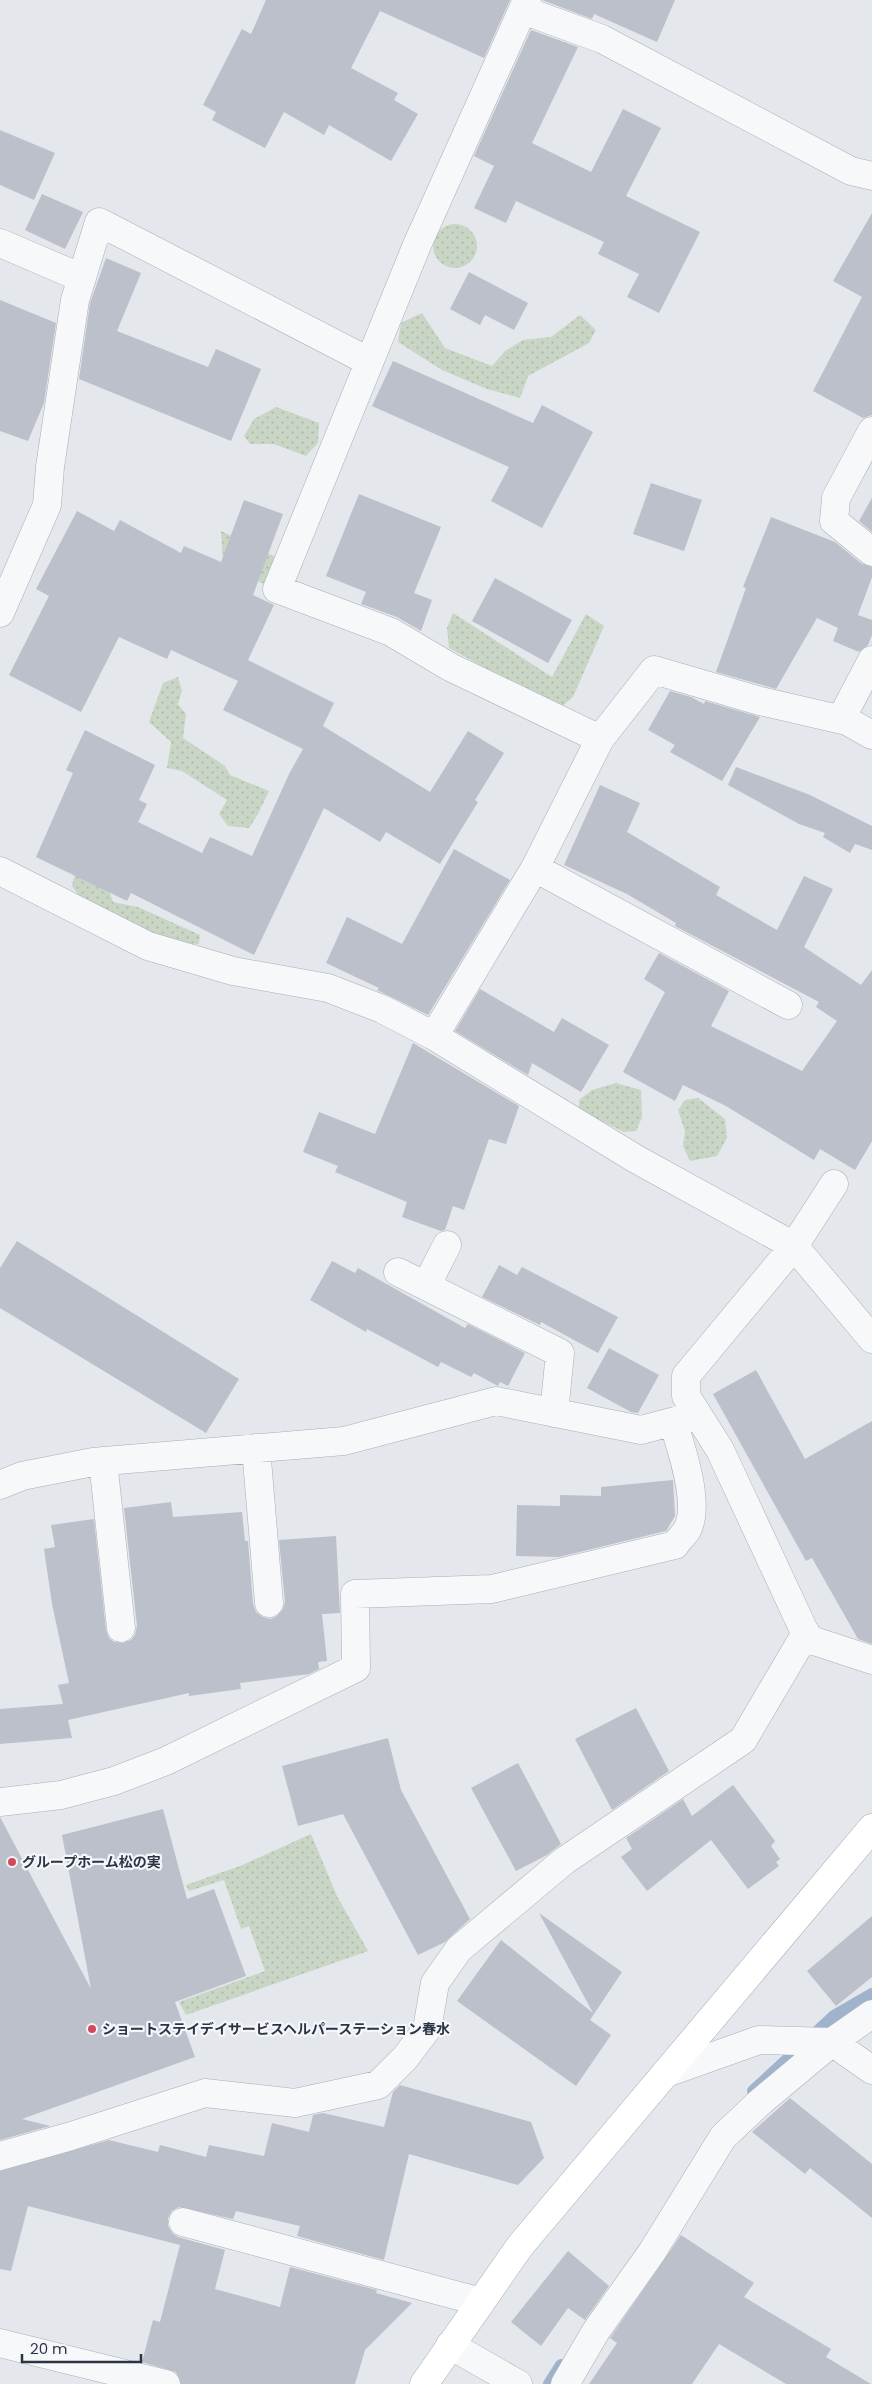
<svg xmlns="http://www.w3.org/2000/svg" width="872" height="2384" font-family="Poppins,'Noto Sans JP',sans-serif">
	<defs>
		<pattern id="grass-dots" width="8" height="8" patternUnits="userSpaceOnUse" patternTransform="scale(1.25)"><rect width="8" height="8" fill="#c9d6c5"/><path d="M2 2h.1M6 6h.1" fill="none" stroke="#adb8ab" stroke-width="1.8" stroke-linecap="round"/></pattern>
	</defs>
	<rect width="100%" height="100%" fill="#e4e7ec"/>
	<!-- grass -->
	<path fill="url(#grass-dots)" d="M433 246a22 22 0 1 1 44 0a22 22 0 1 1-44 0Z
		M 422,313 L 445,348 L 492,366 L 505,351 L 523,340 L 551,337 L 580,315 L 596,330 L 589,343 L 528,376 L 520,398 L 487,389 L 442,370 L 398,342 L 401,323 Z
		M 276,407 L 319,423 L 318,443 L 306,456 L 274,444 L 250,444 L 244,436 L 254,419 Z
		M 221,531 L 278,558 L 270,586 L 242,575 L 223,558 Z
		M 453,613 L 552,677 L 586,614 L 604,626 L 573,697 L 559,709 L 449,648 L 447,628 Z
		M 178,677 L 182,691 L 178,704 L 186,714 L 183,738 L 225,766 L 230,775 L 269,791 L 258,814 L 249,828 L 228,826 L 219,814 L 227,800 L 182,771 L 167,768 L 171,742 L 149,722 L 163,683 Z
		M 77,865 L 106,881 L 113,902 L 138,907 L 200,935 L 199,944 L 175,943 L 82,900 L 72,886 Z
		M 616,1083 L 641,1090 L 642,1117 L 636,1131 L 624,1132 L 579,1110 L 579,1100 L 592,1090 Z
		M 698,1098 L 725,1119 L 727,1138 L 717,1156 L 690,1161 L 683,1146 L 685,1131 L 678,1110 L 685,1100 Z
		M 311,1834 L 337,1896 L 368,1951 L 186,2015 L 179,2002 L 265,1971 L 249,1926 L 241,1929 L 224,1880 L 189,1891 L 186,1885 L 240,1866 Z"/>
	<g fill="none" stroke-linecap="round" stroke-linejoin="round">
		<!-- stream -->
		<path stroke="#9fb4cc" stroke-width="12" d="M 753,2091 L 834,2016 L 872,1994
			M 549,2384 L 561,2365"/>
	</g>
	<!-- building -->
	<path fill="#bbc0ca" d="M 266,0 L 510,0 L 484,58 L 380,11 L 351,68 L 398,93 L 394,100 L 418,114 L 391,161 L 329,125 L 324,135 L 284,112 L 265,148 L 212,120 L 216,112 L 203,105 L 242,29 L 251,34 Z
		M 542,0 L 675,0 L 657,42 L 594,14 L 592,19 Z
		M 531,30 L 578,47 L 532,143 L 591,172 L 623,109 L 661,128 L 626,196 L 700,232 L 659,313 L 627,297 L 639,274 L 598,254 L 604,242 L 516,201 L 506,223 L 474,208 L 494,166 L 474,156 Z
		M 0,130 L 55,153 L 34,200 L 0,185 Z
		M 42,194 L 83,212 L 65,249 L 25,230 Z
		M 872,213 L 872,415 L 863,418 L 813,391 L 862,297 L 833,281 Z
		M 106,258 L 141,273 L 117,331 L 208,367 L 216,349 L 261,369 L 231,441 L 79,379 L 90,303 Z
		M 469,272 L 528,303 L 514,330 L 485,315 L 480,325 L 450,309 Z
		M 0,300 L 56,323 L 44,403 L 28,441 L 0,431 Z
		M 393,361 L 533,423 L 542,405 L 593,432 L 542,528 L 491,501 L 509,467 L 372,406 Z
		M 651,483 L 702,500 L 684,551 L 633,534 Z
		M 359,494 L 441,527 L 414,593 L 432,600 L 421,631 L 397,617 L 361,604 L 366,592 L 326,576 Z
		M 872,498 L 872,532 L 859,521 Z
		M 244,500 L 283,514 L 253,595 L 274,605 L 248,660 L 334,703 L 323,726 L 430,792 L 468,731 L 504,753 L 475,800 L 478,802 L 440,864 L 386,832 L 380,842 L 324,808 L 254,955 L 131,893 L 127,901 L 36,857 L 73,773 L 66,770 L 85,730 L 155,765 L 139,800 L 147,804 L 138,822 L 202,853 L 210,837 L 252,856 L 289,774 L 303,749 L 223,710 L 238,681 L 171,650 L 167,659 L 119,637 L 81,712 L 9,675 L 49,596 L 36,589 L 77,511 L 114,531 L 120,520 L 181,553 L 184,546 L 221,562 Z
		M 771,517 L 835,542 L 862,564 L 872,567 L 872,577 L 858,615 L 872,620 L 872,635 L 868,645 L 859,652 L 833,641 L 838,628 L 817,618 L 776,689 L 716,672 L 746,588 L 743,587 Z
		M 495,578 L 572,620 L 548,663 L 472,621 Z
		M 670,691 L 691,697 L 704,704 L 705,701 L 760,717 L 722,781 L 670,752 L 675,745 L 648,730 Z
		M 736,767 L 810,795 L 872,826 L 872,850 L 855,844 L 850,853 L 823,837 L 825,833 L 799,824 L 728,785 Z
		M 600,785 L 640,803 L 627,832 L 720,887 L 716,895 L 777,930 L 804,876 L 833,889 L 804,947 L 861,985 L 872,970 L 872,1141 L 855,1170 L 820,1149 L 814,1160 L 726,1106 L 683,1085 L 675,1101 L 623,1072 L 665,992 L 644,979 L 659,953 L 729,991 L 711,1026 L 802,1071 L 837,1021 L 816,1007 L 819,1002 L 675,926 L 676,923 L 627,894 L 564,865 Z
		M 454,849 L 510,880 L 428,1015 L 377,990 L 379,988 L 326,963 L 347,917 L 402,944 Z
		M 480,989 L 554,1032 L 562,1018 L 609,1045 L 581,1092 L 532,1063 L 528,1075 L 455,1031 Z
		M 413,1043 L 519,1106 L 506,1144 L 489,1139 L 464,1210 L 453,1206 L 445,1230 L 441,1231 L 402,1217 L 407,1202 L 335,1172 L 338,1166 L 303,1152 L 319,1112 L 375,1134 Z
		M 17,1241 L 239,1379 L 206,1433 L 0,1308 L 0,1268 Z
		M 332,1261 L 355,1273 L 358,1268 L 465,1328 L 468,1324 L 525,1353 L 508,1386 L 500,1382 L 498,1386 L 474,1373 L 471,1377 L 441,1362 L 438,1367 L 367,1329 L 366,1332 L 310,1300 Z
		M 499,1265 L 517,1275 L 522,1267 L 618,1317 L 598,1353 L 541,1322 L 540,1325 L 482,1297 Z
		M 609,1348 L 659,1375 L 638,1413 L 631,1412 L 587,1388 Z
		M 756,1370 L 805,1459 L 872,1421 L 872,1644 L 858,1639 L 812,1558 L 806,1561 L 713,1394 Z
		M 673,1480 L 675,1516 L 666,1531 L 559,1557 L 516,1556 L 517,1505 L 560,1506 L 560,1495 L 601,1496 L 601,1487 Z
		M 171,1502 L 173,1517 L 242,1512 L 245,1541 L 248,1541 L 253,1604 L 256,1612 L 263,1617 L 270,1619 L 277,1616 L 283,1609 L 285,1602 L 279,1540 L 336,1536 L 340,1613 L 322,1614 L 327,1661 L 318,1662 L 319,1669 L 309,1674 L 240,1683 L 241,1689 L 189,1696 L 189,1693 L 68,1720 L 72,1738 L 0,1744 L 0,1709 L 63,1704 L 58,1685 L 69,1683 L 52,1604 L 44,1549 L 55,1547 L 51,1525 L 94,1519 L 106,1630 L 109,1638 L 114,1642 L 123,1643 L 131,1640 L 135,1635 L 137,1626 L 124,1508 Z
		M 636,1708 L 669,1771 L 612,1810 L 575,1739 Z
		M 388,1738 L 401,1790 L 470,1919 L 445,1942 L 418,1955 L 343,1814 L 298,1826 L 282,1766 Z
		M 518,1763 L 561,1844 L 547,1855 L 516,1871 L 471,1788 Z
		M 733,1785 L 775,1841 L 771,1846 L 780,1859 L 776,1862 L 779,1866 L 748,1889 L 711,1840 L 647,1891 L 621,1857 L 632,1849 L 626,1838 L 683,1799 L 692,1816 Z
		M 163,1809 L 187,1899 L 214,1889 L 246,1976 L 175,2002 L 195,2057 L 22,2119 L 50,2126 L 0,2140 L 0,1817 L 91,1989 L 62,1835 Z
		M 539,1913 L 622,1972 L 590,2020 L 611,2035 L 576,2086 L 457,2001 L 501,1940 L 593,2013 Z
		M 872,1916 L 872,1977 L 836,2006 L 807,1971 Z
		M 400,2085 L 531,2122 L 544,2158 L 518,2185 L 409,2154 L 384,2260 L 297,2236 L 300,2226 L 236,2211 L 233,2219 L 179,2207 L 172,2211 L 168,2218 L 168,2226 L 172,2233 L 178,2237 L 225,2250 L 215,2289 L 280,2307 L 290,2267 L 377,2290 L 376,2293 L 412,2303 L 365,2350 L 355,2384 L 181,2384 L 176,2372 L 142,2362 L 153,2320 L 160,2322 L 180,2245 L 28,2206 L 11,2271 L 0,2269 L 0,2171 L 109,2140 L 158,2152 L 160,2145 L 206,2157 L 209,2145 L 264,2156 L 272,2123 L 309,2132 L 313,2115 L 323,2113 L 384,2127 L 393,2092 Z
		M 790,2098 L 872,2164 L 872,2218 L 810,2168 L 805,2174 L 752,2132 Z
		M 681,2235 L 754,2283 L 744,2297 L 831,2349 L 826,2357 L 871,2384 L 786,2384 L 719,2344 L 692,2384 L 589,2384 L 617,2343 L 610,2338 Z
		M 568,2251 L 609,2286 L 585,2320 L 568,2308 L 541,2346 L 511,2322 Z"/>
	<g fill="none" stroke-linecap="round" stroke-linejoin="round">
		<!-- street casing -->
		<g stroke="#a9aeb7" stroke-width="29">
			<path id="street" d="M 527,0 L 417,245 L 277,589 L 391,632 L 450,667 L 600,739 L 654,670 L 760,701 L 847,721 L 872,735
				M 523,10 L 602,39 L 851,171 L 872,176
				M 0,243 L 82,278
				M 872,431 L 836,498 L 834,521 L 872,552
				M 0,613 L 47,505 L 50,467 L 75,300 L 99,222 L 368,361
				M 841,719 L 872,660
				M 600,739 L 535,868 L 434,1036 L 636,1159 L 794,1246 L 834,1184
				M 535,868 L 788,1005
				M 0,871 L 148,946 L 233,971 L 328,988 L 382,1009 L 434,1036
				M 398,1272 L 560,1353 L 554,1413
				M 426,1286 L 447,1245
				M 872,1339 L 794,1246 L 686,1376 L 686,1396 L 720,1450 L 808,1639 L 872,1660
				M 256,1448 L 269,1603
				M 103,1461 L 121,1628
				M 0,1485 L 22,1476 L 93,1462 L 344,1441 L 496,1401 L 641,1430 L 698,1415
				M 0,1802 L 61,1795 L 114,1781 L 166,1761 L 356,1668 L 355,1594 L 492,1589 L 675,1545 C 678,1540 684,1535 687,1530 C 701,1505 681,1447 673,1422
				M 666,2073 L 759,2040 L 832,2042 L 872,2070
				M 0,2156 L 68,2137 L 205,2093 L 295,2103 L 378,2085 L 405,2058 L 427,2029 L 435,1983 L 459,1949 L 564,1861 L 743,1740 L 806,1633
				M 183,2222 L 481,2302
				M 0,2343 L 166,2384
				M 450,2345 L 518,2384
				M 565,2384 L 596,2331 L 652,2252 L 723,2137 L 759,2103 L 832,2042 L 872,2014"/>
		</g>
		<!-- secondary casing -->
		<g stroke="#a9aeb7" stroke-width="29">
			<path id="secondary" d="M 424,2384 L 520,2246 L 872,1828"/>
		</g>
		<!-- street -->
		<use href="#street" stroke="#f7f8fa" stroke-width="28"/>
		<!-- secondary -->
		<use href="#secondary" stroke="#fff" stroke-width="28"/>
	</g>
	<!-- markers -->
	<g fill="#d1495b" stroke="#f4f6f9" stroke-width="2">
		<circle cx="12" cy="1862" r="5"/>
		<circle cx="92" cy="2029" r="5"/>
	</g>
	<g text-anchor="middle" stroke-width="4.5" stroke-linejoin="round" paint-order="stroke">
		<!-- poi labels -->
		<g font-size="14" font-weight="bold" fill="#2b3445" stroke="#f4f6f9" text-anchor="start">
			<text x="22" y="1867">グループホーム松の実</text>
			<text x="102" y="2034">ショートステイデイサービスヘルパーステーション春水</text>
		</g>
	</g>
	<!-- scale -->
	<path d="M22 2354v8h119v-8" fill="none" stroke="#2b3445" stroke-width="2.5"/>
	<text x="30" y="2354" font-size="15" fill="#2b3445" stroke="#f4f6f9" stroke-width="4" paint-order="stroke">20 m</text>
</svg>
